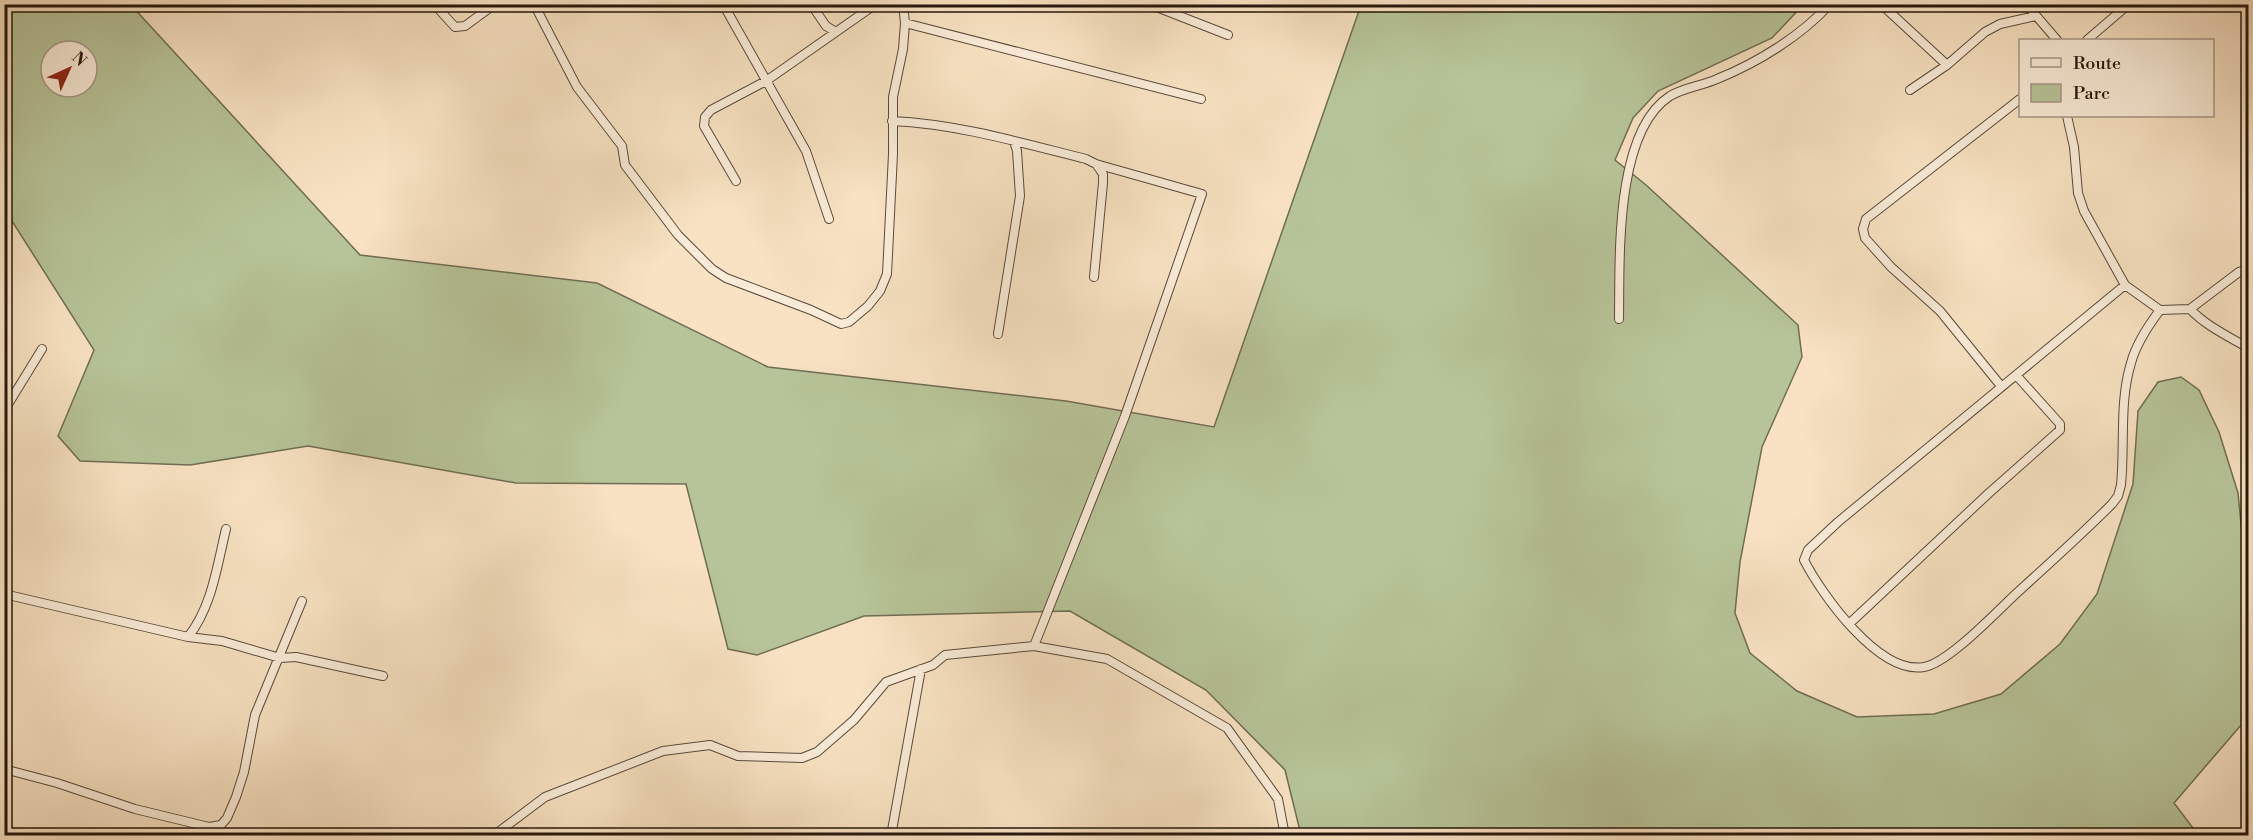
<svg xmlns="http://www.w3.org/2000/svg" width="2253" height="840" font-family="'Libre Bodoni',serif">
	<rect width="100%" height="100%" fill="#f8e2c3"/>
	<filter id="stains"><feTurbulence type="fractalNoise" baseFrequency=".00333" numOctaves="4"/><feColorMatrix values="0 0 0 0 .2 0 0 0 0 .09 0 0 0 0 .02 0 0 0 .5 -.17"/></filter>
	<radialGradient id="worn" r=".72"><stop offset=".6" stop-color="#630" stop-opacity="0"/><stop offset="1" stop-color="#630" stop-opacity=".3"/></radialGradient>
	<!-- green -->
	<path fill="#b7c499" stroke="#6f6e54" stroke-width="1.5" fill-rule="evenodd" d="M 5,5 L 131,5 L 360,255 L 597,283 L 768,367 L 1066,401 L 1214,427 L 1361,5 L 1803,5 L 1772,38 L 1658,91 L 1633,118 L 1615,160 L 1646,185 L 1798,325 L 1802,357 L 1762,447 L 1740,562 L 1735,613 L 1750,653 L 1797,691 L 1857,717 L 1934,714 L 2001,694 L 2060,644 L 2097,594 L 2133,484 L 2138,411 L 2158,382 L 2181,377 L 2199,390 L 2219,432 L 2238,493 L 2243,544 L 2248,552 L 2248,717 L 2174,803 L 2193,828 L 2190,835 L 1301,835 L 1285,770 L 1206,690 L 1070,611 L 864,616 L 757,655 L 728,649 L 686,484 L 516,483 L 308,446 L 190,465 L 80,461 L 58,436 L 94,350 L 5,210 ZM 51,51 L 87,51 L 87,87 L 51,87 Z"/>
	<g fill="none" stroke-linecap="round" stroke-linejoin="round">
		<!-- minor casing -->
		<g stroke="#5b4a3b" stroke-width="10">
			<path id="minor" d="M 434,4 L 455,27 L 465,26 L 495,4
				M 534,4 L 577,87 L 622,146 L 625,165 L 678,235 L 712,269 L 726,278 L 811,310 L 841,324 L 849,322 L 868,306 L 880,291 L 887,274 L 893,154 L 893,97 L 903,49 L 905,23 L 903,4
				M 723,4 L 806,151 L 829,219
				M 811,4 L 826,26 L 836,32
				M 1149,4 L 1228,35
				M 1881,4 L 1947,65
				M 2026,4 L 2057,40
				M 905,23 L 1201,99
				M 2087,40 L 2129,4
				M 1910,90 L 1947,65 L 1985,32 L 2000,24 L 2036,16
				M 2067,116 L 2074,147 L 2078,193 L 2084,211 L 2125,285 L 2160,310 L 2190,309 C 2206,326 2228,336 2248,348
				M 736,181 L 704,126 L 705,117 L 711,110 L 766,81 L 876,4
				M 1094,277 L 1103,183 L 1103,174 L 1096,164
				M 2125,285 L 1838,522 L 1808,550 L 1804,560 C 1822,595 1879,675 1924,667 C 1949,663 1999,609 2019,591 C 2051,562 2082,534 2112,504 L 2118,496 L 2121,485 C 2125,445 2119,402 2131,363 C 2136,344 2148,326 2160,310
				M 2190,309 L 2239,272 L 2248,269
				M 1619,319 C 1620,260 1614,132 1670,96 C 1685,87 1702,86 1717,79 C 1757,63 1801,36 1830,4
				M 998,334 L 1020,196 L 1017,151 L 1014,141
				M 2001,386 L 1940,311 L 1891,267 L 1865,238 L 1863,229 L 1866,219 L 2020,99
				M 4,411 L 42,349
				M 4,594 L 188,637 L 222,641 L 280,658 L 296,657 L 383,676
				M 1849,624 L 1989,493 L 2060,430 L 2060,424 L 2016,375
				M 188,637 C 212,607 217,566 226,529
				M 1034,646 L 1107,659 L 1227,728 L 1278,799 L 1285,836
				M 4,769 L 57,783 L 135,809 L 209,827 L 221,825 L 227,818 L 236,797 L 244,772 L 255,715 L 302,601
				M 219,836 L 220,825
				M 493,836 L 545,797 L 663,751 L 710,745 L 738,756 L 802,758 L 817,752 L 854,720 L 886,682 L 933,665 L 945,655 L 1034,646 L 1125,416 L 1202,194 L 1096,164 L 1086,159 C 1022,143 958,124 892,121
				M 891,836 L 921,669
				M 2244,836 L 2248,831"/>
		</g>
		<!-- minor -->
		<use href="#minor" stroke="#faecd8" stroke-width="8"/>
	</g>
	<!-- margin -->
	<rect width="2253" height="840" fill="none" stroke="#f8e2c3" stroke-width="24"/>
	<rect x="6" y="6" width="2241" height="828" fill="none" stroke="#27170e" stroke-width="3"/>
	<rect x="12" y="12" width="2229" height="816" fill="none" stroke="#27170e" stroke-width="1.5"/>
	<!-- legend -->
	<rect x="2019" y="39" width="195" height="78" fill="#faecd8" stroke="#a69787" stroke-width="1.5"/>
	<rect x="2031" y="58" width="30" height="9" fill="#faecd8" stroke="#a69787" stroke-width="1.5"/>
	<text x="2073" y="69" font-size="18" fill="#27170e">Route</text>
	<rect x="2031" y="84" width="30" height="18" fill="#b7c499" stroke="#a69787" stroke-width="1.5"/>
	<text x="2073" y="99" font-size="18" fill="#27170e">Parc</text>
	<!-- north arrow -->
	<g transform="translate(69 69) rotate(45)"><circle r="28" fill="#faecd8" stroke="#a69787" stroke-width="1.5"/>
	<path d="M0-4.5L10 22L0 15L-10 22Z" fill="#8f2418"/>
	<text y="-9" font-size="16" font-weight="bold" text-anchor="middle" fill="#27170e">N</text>
	</g>
	<rect width="100%" height="100%" filter="url(#stains)"/>
	<rect width="100%" height="100%" fill="url(#worn)"/>
</svg>
